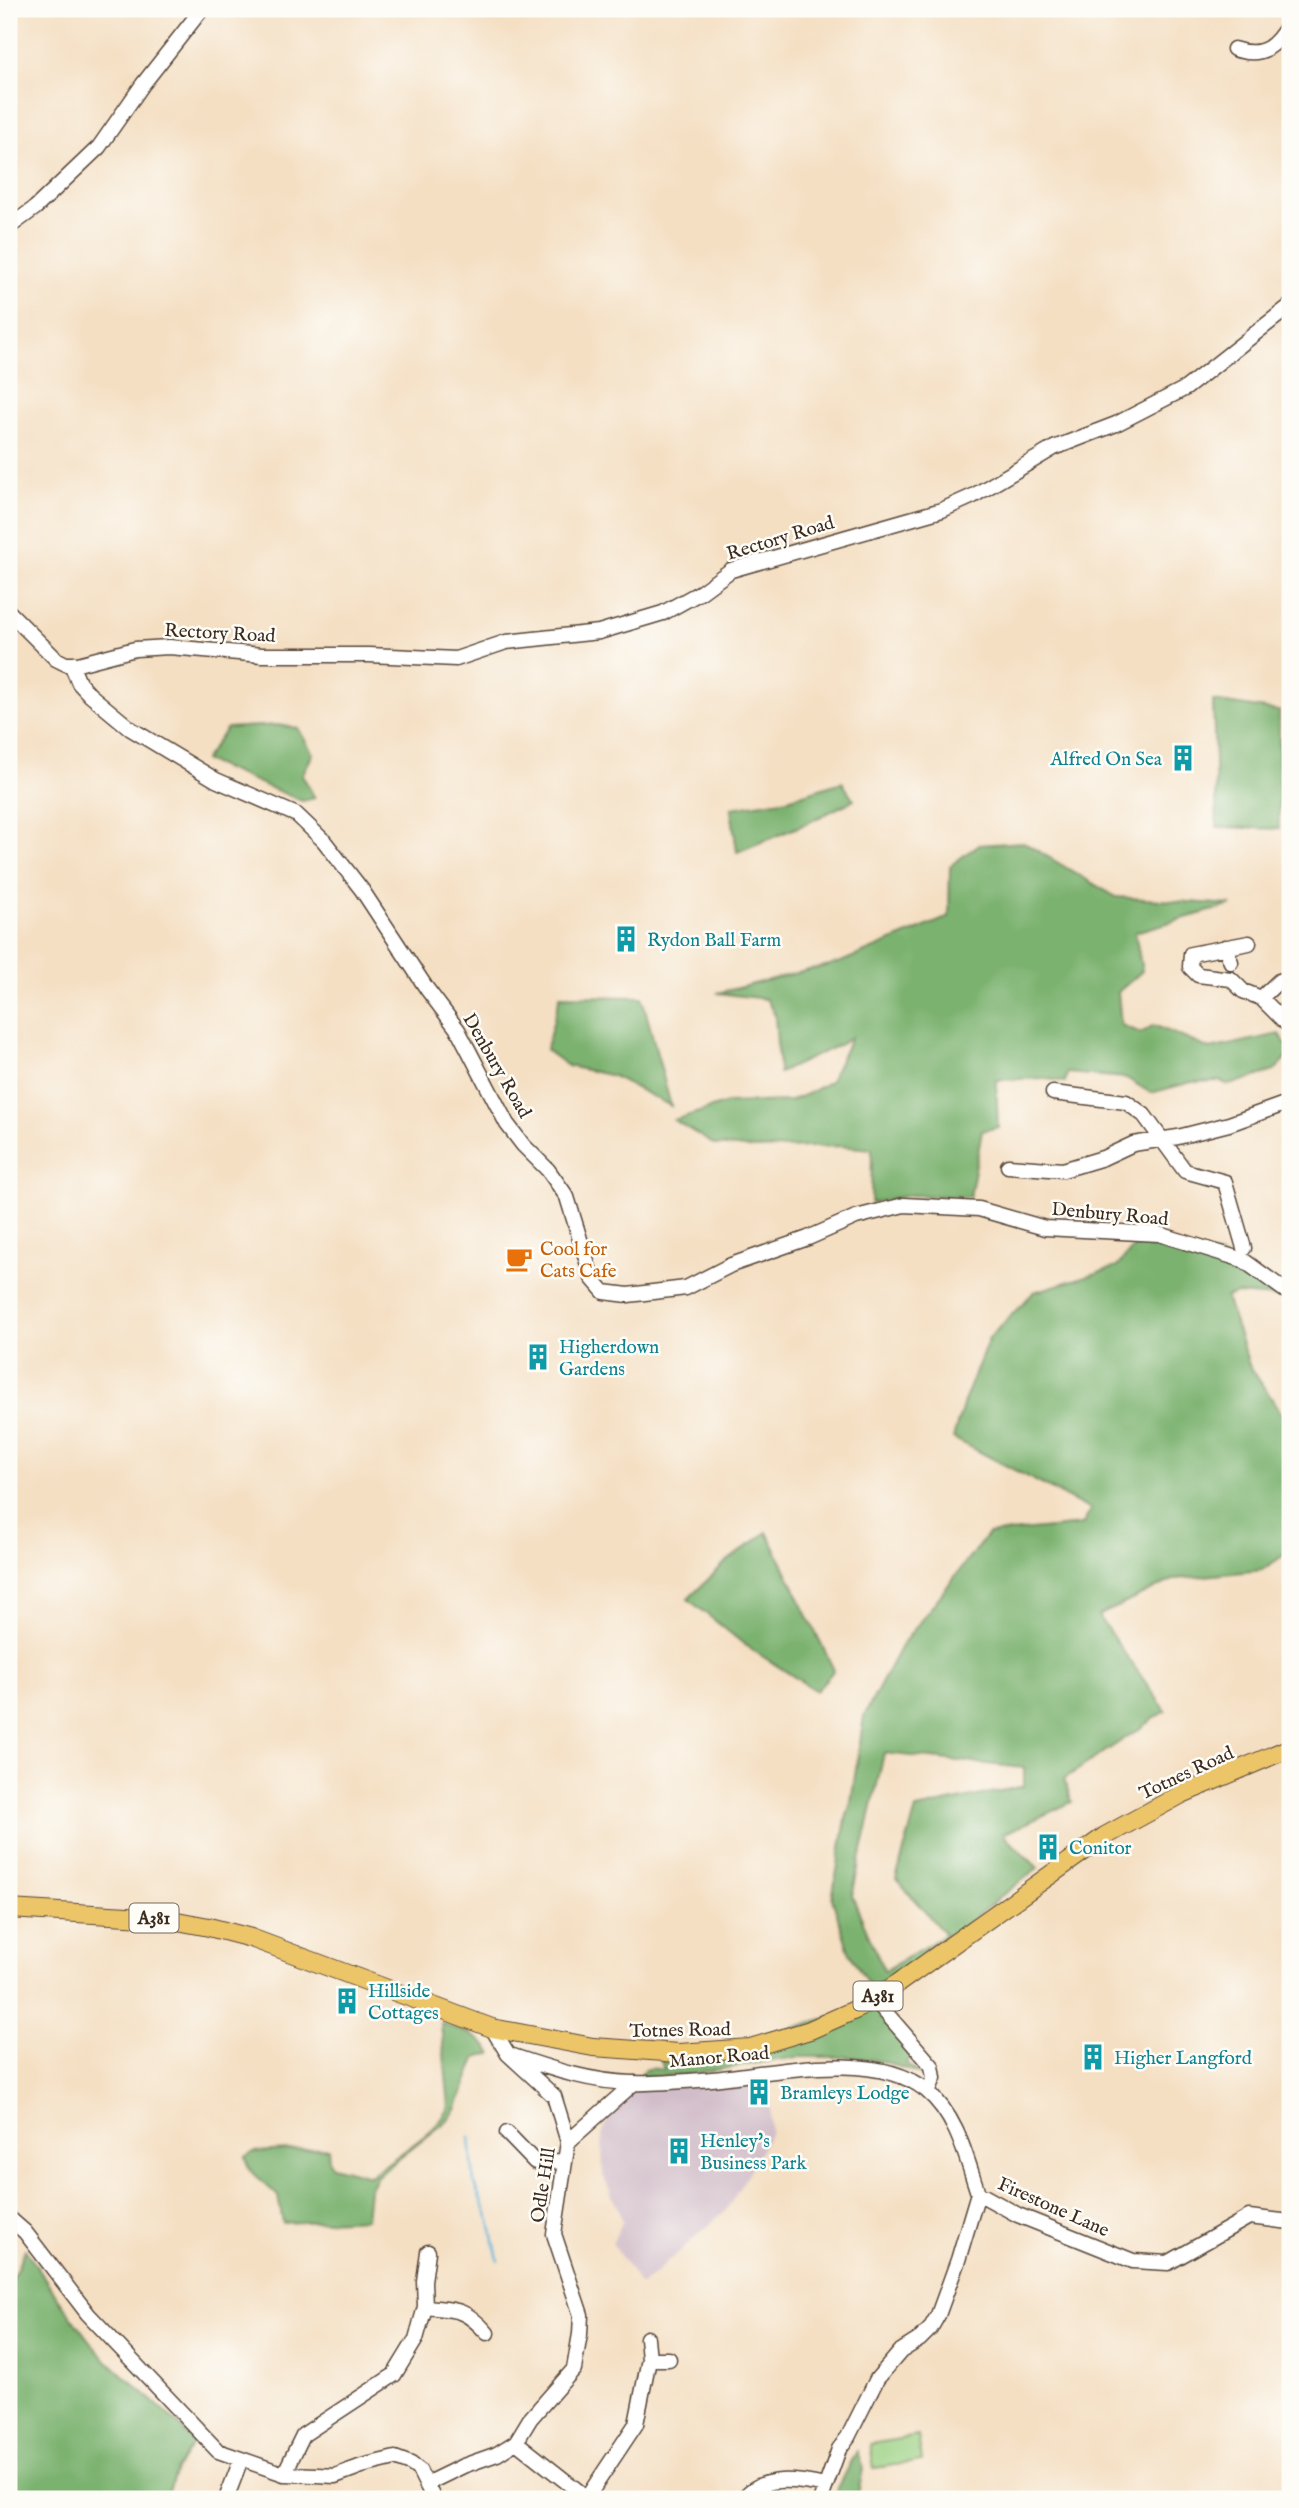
<svg xmlns="http://www.w3.org/2000/svg" width="1299" height="2508" font-family="'IM FELL English',serif">
	<rect width="100%" height="100%" fill="#fdfcf7"/>
	<filter id="ink" filterUnits="userSpaceOnUse"><feTurbulence type="fractalNoise" baseFrequency=".0143" numOctaves="2"/><feDisplacementMap in="SourceGraphic" scale="14" xChannelSelector="R" yChannelSelector="G"/><feConvolveMatrix kernelMatrix="1 2 1 2 8 2 1 2 1" color-interpolation-filters="sRGB"/></filter>
	<filter id="wash" filterUnits="userSpaceOnUse"><feTurbulence type="fractalNoise" baseFrequency=".00686" numOctaves="4" result="noise"/><feDisplacementMap in="SourceGraphic" scale="28" xChannelSelector="R" yChannelSelector="G"/><feGaussianBlur stdDeviation="1.57" result="paint"/><feColorMatrix in="noise" values="0 0 0 0 0 0 0 0 0 0 0 0 0 0 0 0 0 1.4 0 .05"/><feComposite in="paint" operator="in"/></filter>
	<g filter="url(#wash)">
		<rect width="100%" height="100%" fill="#f4dfc3"/>
		<!-- industrial -->
		<path fill="#d1bdc9" d="M 769,2071 L 771,2132 L 728,2208 L 641,2286 L 612,2243 L 623,2221 L 603,2175 L 602,2136 L 617,2089 Z"/>
		<!-- green -->
		<path fill="#9ad082" stroke="#6a7d50" stroke-width="2" d="M 918,2436 L 922,2461 L 874,2468 L 870,2444 Z"/>
		<!-- forest -->
		<path fill="#7bb270" stroke="#5b6e47" stroke-width="2" d="M 1213,701 L 1279,711 L 1279,829 L 1217,827 Z
			M 277,725 L 298,728 L 313,754 L 302,775 L 315,798 L 302,801 L 204,760 L 227,728 Z
			M 842,782 L 854,800 L 803,825 L 737,852 L 731,808 L 788,799 Z
			M 1023,842 L 1116,897 L 1232,905 L 1135,932 L 1142,971 L 1118,992 L 1121,1025 L 1141,1033 L 1154,1025 L 1210,1049 L 1279,1034 L 1290,1050 L 1290,1054 L 1274,1071 L 1229,1085 L 1220,1081 L 1192,1082 L 1151,1093 L 1126,1078 L 1067,1073 L 1065,1082 L 1043,1078 L 996,1080 L 998,1127 L 982,1131 L 970,1197 L 910,1195 L 871,1203 L 872,1149 L 838,1146 L 756,1149 L 715,1145 L 674,1120 L 727,1103 L 790,1101 L 809,1093 L 830,1081 L 851,1037 L 841,1044 L 779,1073 L 775,1015 L 766,999 L 717,993 L 841,962 L 949,917 L 950,866 L 978,845 Z
			M 560,996 L 642,997 L 671,1106 L 613,1076 L 568,1066 L 546,1050 Z
			M 1139,1241 L 1221,1256 L 1243,1269 L 1275,1297 L 1236,1294 L 1226,1297 L 1249,1365 L 1290,1426 L 1290,1551 L 1262,1570 L 1175,1579 L 1098,1616 L 1166,1711 L 1064,1779 L 1072,1802 L 1003,1834 L 1038,1868 L 948,1938 L 896,1879 L 916,1809 L 1024,1786 L 1024,1768 L 884,1753 L 852,1896 L 884,1971 L 943,1936 L 947,1941 L 875,1995 L 850,1954 L 832,1899 L 846,1819 L 851,1802 L 864,1716 L 901,1646 L 988,1534 L 1082,1525 L 1091,1510 L 953,1438 L 964,1402 L 989,1338 L 1034,1292 L 1117,1267 Z
			M 767,1532 L 834,1670 L 816,1691 L 745,1645 L 688,1599 L 726,1562 Z
			M 876,2004 L 893,2025 L 911,2056 L 906,2063 L 918,2072 L 922,2068 L 926,2076 L 885,2062 L 851,2057 L 797,2057 L 683,2075 L 639,2077 C 645,2066 652,2068 664,2070 L 661,2061 L 677,2061 Z
			M 441,2023 C 460,2030 481,2035 492,2054 L 483,2055 L 476,2059 L 457,2107 L 449,2119 L 376,2177 L 369,2190 L 366,2219 L 283,2223 L 278,2196 L 249,2169 L 245,2157 L 254,2152 L 328,2148 L 329,2162 L 332,2166 L 370,2176 C 392,2158 439,2132 449,2107 Z
			M 25,2249 C 48,2283 71,2319 97,2350 C 127,2383 166,2407 194,2442 L 176,2470 L 166,2499 L 9,2499 L 9,2287 Z
			M 857,2451 L 863,2469 L 857,2499 L 836,2499 L 837,2490 Z"/>
		<g fill="none" stroke-linecap="round" stroke-linejoin="round">
			<!-- stream -->
			<path stroke="#59aed5" stroke-width="2.5" d="M 470,2137 L 474,2184 L 490,2221 L 498,2260"/>
		</g>
	</g>
	<g filter="url(#ink)">
		<g fill="none" stroke-linecap="round" stroke-linejoin="round">
			<!-- minor casing -->
			<g stroke="#574537" stroke-width="17">
				<path id="minor" d="M 1234,49 C 1263,59 1276,46 1290,22
					M 9,227 L 35,208 L 99,147 L 143,84 L 202,9
					M 9,612 L 56,659 L 66,664 L 78,664 L 135,649 L 169,647 L 262,655 L 369,655 L 456,659 L 506,642 L 599,632 L 663,613 L 701,592 L 731,570 L 942,510 L 973,496 L 1054,448 L 1116,424 L 1186,388 L 1290,306
					M 71,664 L 79,683 L 90,695 L 131,729 L 216,780 L 297,815 L 324,841 L 362,890 L 427,989 L 458,1030 L 507,1124 L 523,1145 L 548,1170 L 567,1197 L 592,1278 L 604,1292 L 628,1295 L 686,1288 L 731,1265 L 808,1238 L 856,1217 L 904,1205 L 979,1209 L 1045,1228 L 1159,1234 L 1243,1260 L 1290,1294
					M 1249,943 L 1191,954 L 1190,967 L 1198,975 L 1231,979 L 1243,991 L 1261,998 L 1290,1027
					M 1225,947 L 1231,962
					M 1261,998 L 1279,981 L 1290,978
					M 1053,1093 L 1126,1102 L 1144,1115 L 1185,1171 L 1225,1182 L 1244,1248
					M 1008,1166 L 1063,1170 L 1103,1158 L 1133,1144 L 1178,1137 L 1229,1124 L 1290,1102
					M 874,1999 L 932,2066 L 934,2078 L 928,2092
					M 513,2056 C 552,2069 590,2082 632,2083 C 658,2084 686,2081 712,2079 C 773,2073 874,2049 926,2090 C 957,2116 966,2157 978,2193 L 1018,2215 L 1133,2261 L 1168,2263 L 1249,2217 L 1290,2222
					M 507,2133 L 535,2162 L 564,2161
					M 568,2142 L 634,2083
					M 9,2218 L 25,2232 L 88,2314 L 218,2451 L 284,2474 L 317,2475 L 335,2476 L 362,2466 L 395,2458 L 411,2464 L 419,2470 L 426,2484
					M 425,2307 C 456,2310 465,2308 487,2333
					M 649,2359 L 669,2359
					M 516,2442 L 587,2498
					M 284,2474 L 303,2435 L 394,2375 L 416,2339 L 425,2307 L 424,2281 L 428,2252
					M 226,2499 L 241,2460
					M 434,2499 L 426,2484 L 463,2466 L 497,2454 L 516,2442 L 530,2419 L 574,2369 L 580,2334 L 581,2315 L 554,2234 L 568,2142 L 562,2122 L 554,2096 L 508,2054 L 492,2028
					M 586,2499 L 636,2424 L 649,2359 L 647,2338
					M 743,2499 C 762,2474 798,2480 825,2486
					M 821,2499 L 839,2449 L 848,2437 L 877,2379 L 901,2351 L 920,2339 L 930,2329 L 938,2315 L 958,2260 L 978,2193"/>
			</g>
			<!-- major casing -->
			<g stroke="#574537" stroke-width="20">
				<path id="major" d="M 9,1909 L 161,1918 L 209,1927 L 251,1938 L 492,2028 L 593,2047 L 679,2053 L 750,2048 L 810,2030 L 857,2009 L 897,1984 L 1105,1836 L 1182,1794 L 1290,1748"/>
			</g>
			<!-- minor -->
			<use href="#minor" stroke="#fff" stroke-width="14"/>
			<!-- major -->
			<use href="#major" stroke="#edc569" stroke-width="18"/>
		</g>
	</g>
	<!-- icons -->
	<defs>
		<g id="building-bare" transform="scale(2.1)"><path d="M-4-6H4V6H1V3H-1V6H-4ZM-2.5-4.3h1.7v1.8h-1.7ZM.8-4.3h1.7v1.8H.8ZM-2.5-1h1.7V.8h-1.7ZM.8-1h1.7V.8H.8Z" fill="#0f9aa8" stroke="#fdfcf7" stroke-width="2.5" paint-order="stroke"/></g>
		<g id="cafe-bare" transform="scale(2.1)"><path d="M-5.5-4.5H6V0H3Q3 3.5 0 3.5H-2.5Q-5.5 3.5-5.5 0ZM3-3.2v2h1.7v-2ZM-6 4.5H4V6H-6Z" fill="#e8710a" stroke="#fdfcf7" stroke-width="2.5" paint-order="stroke"/></g>
	</defs>
	<g fill-rule="evenodd">
		<use href="#building-bare" x="1183" y="758"/>
		<use href="#building-bare" x="626" y="939"/>
		<use href="#cafe-bare" x="519" y="1259"/>
		<use href="#building-bare" x="538" y="1357"/>
		<use href="#building-bare" x="1048" y="1847"/>
		<use href="#building-bare" x="347" y="2001"/>
		<use href="#building-bare" x="1093" y="2057"/>
		<use href="#building-bare" x="759" y="2092"/>
		<use href="#building-bare" x="679" y="2151"/>
	</g>
	<g text-anchor="middle" stroke-width="5" stroke-linejoin="round" paint-order="stroke">
		<!-- shield labels -->
		<g fill="#fdfcf7" stroke="#75695f" stroke-width="2">
			<rect x="129.5" y="1903.5" width="49" height="29" rx="5"/>
			<rect x="853.5" y="1981.5" width="49" height="29" rx="5"/>
		</g>
		<g font-size="18" font-weight="bold" fill="#3b2a1e">
			<text x="154" y="1924">A381</text>
			<text x="878" y="2002">A381</text>
		</g>
		<!-- street labels -->
		<g font-size="19" fill="#3b2a1e" stroke="#fdfcf7">
			<text transform="translate(780 537) rotate(-17)" y="7">Rectory Road</text>
			<text transform="translate(220 632) rotate(3)" y="7">Rectory Road</text>
			<text transform="translate(498 1065) rotate(60)" y="7">Denbury Road</text>
			<text transform="translate(1110 1213) rotate(5)" y="7">Denbury Road</text>
			<text transform="translate(1186 1772) rotate(-25)" y="7">Totnes Road</text>
			<text transform="translate(680 2029) rotate(-1)" y="7">Totnes Road</text>
			<text transform="translate(719 2056) rotate(-5)" y="7">Manor Road</text>
			<text transform="translate(542 2185) rotate(-81)" y="7">Odle Hill</text>
			<text transform="translate(1054 2206) rotate(24)" y="7">Firestone Lane</text>
		</g>
		<!-- culture labels -->
		<g font-size="19" fill="#0d838f" stroke="#fdfcf7" text-anchor="start">
			<text x="1162" y="765" text-anchor="end">Alfred On Sea</text>
			<text x="647" y="946">Rydon Ball Farm</text>
			<text x="559" y="1353">Higherdown<tspan x="559" dy="22">Gardens</tspan></text>
			<text x="1069" y="1854">Conitor</text>
			<text x="368" y="1997">Hillside<tspan x="368" dy="22">Cottages</tspan></text>
			<text x="1114" y="2064">Higher Langford</text>
			<text x="780" y="2099">Bramleys Lodge</text>
			<text x="700" y="2147">Henley's<tspan x="700" dy="22">Business Park</tspan></text>
		</g>
		<!-- food labels -->
		<g font-size="19" fill="#c56008" stroke="#fdfcf7" text-anchor="start">
			<text x="540" y="1255">Cool for<tspan x="540" dy="22">Cats Cafe</tspan></text>
		</g>
	</g>
	<!-- margin -->
	<rect width="1299" height="2508" fill="none" stroke="#fdfcf7" stroke-width="35"/>
</svg>
